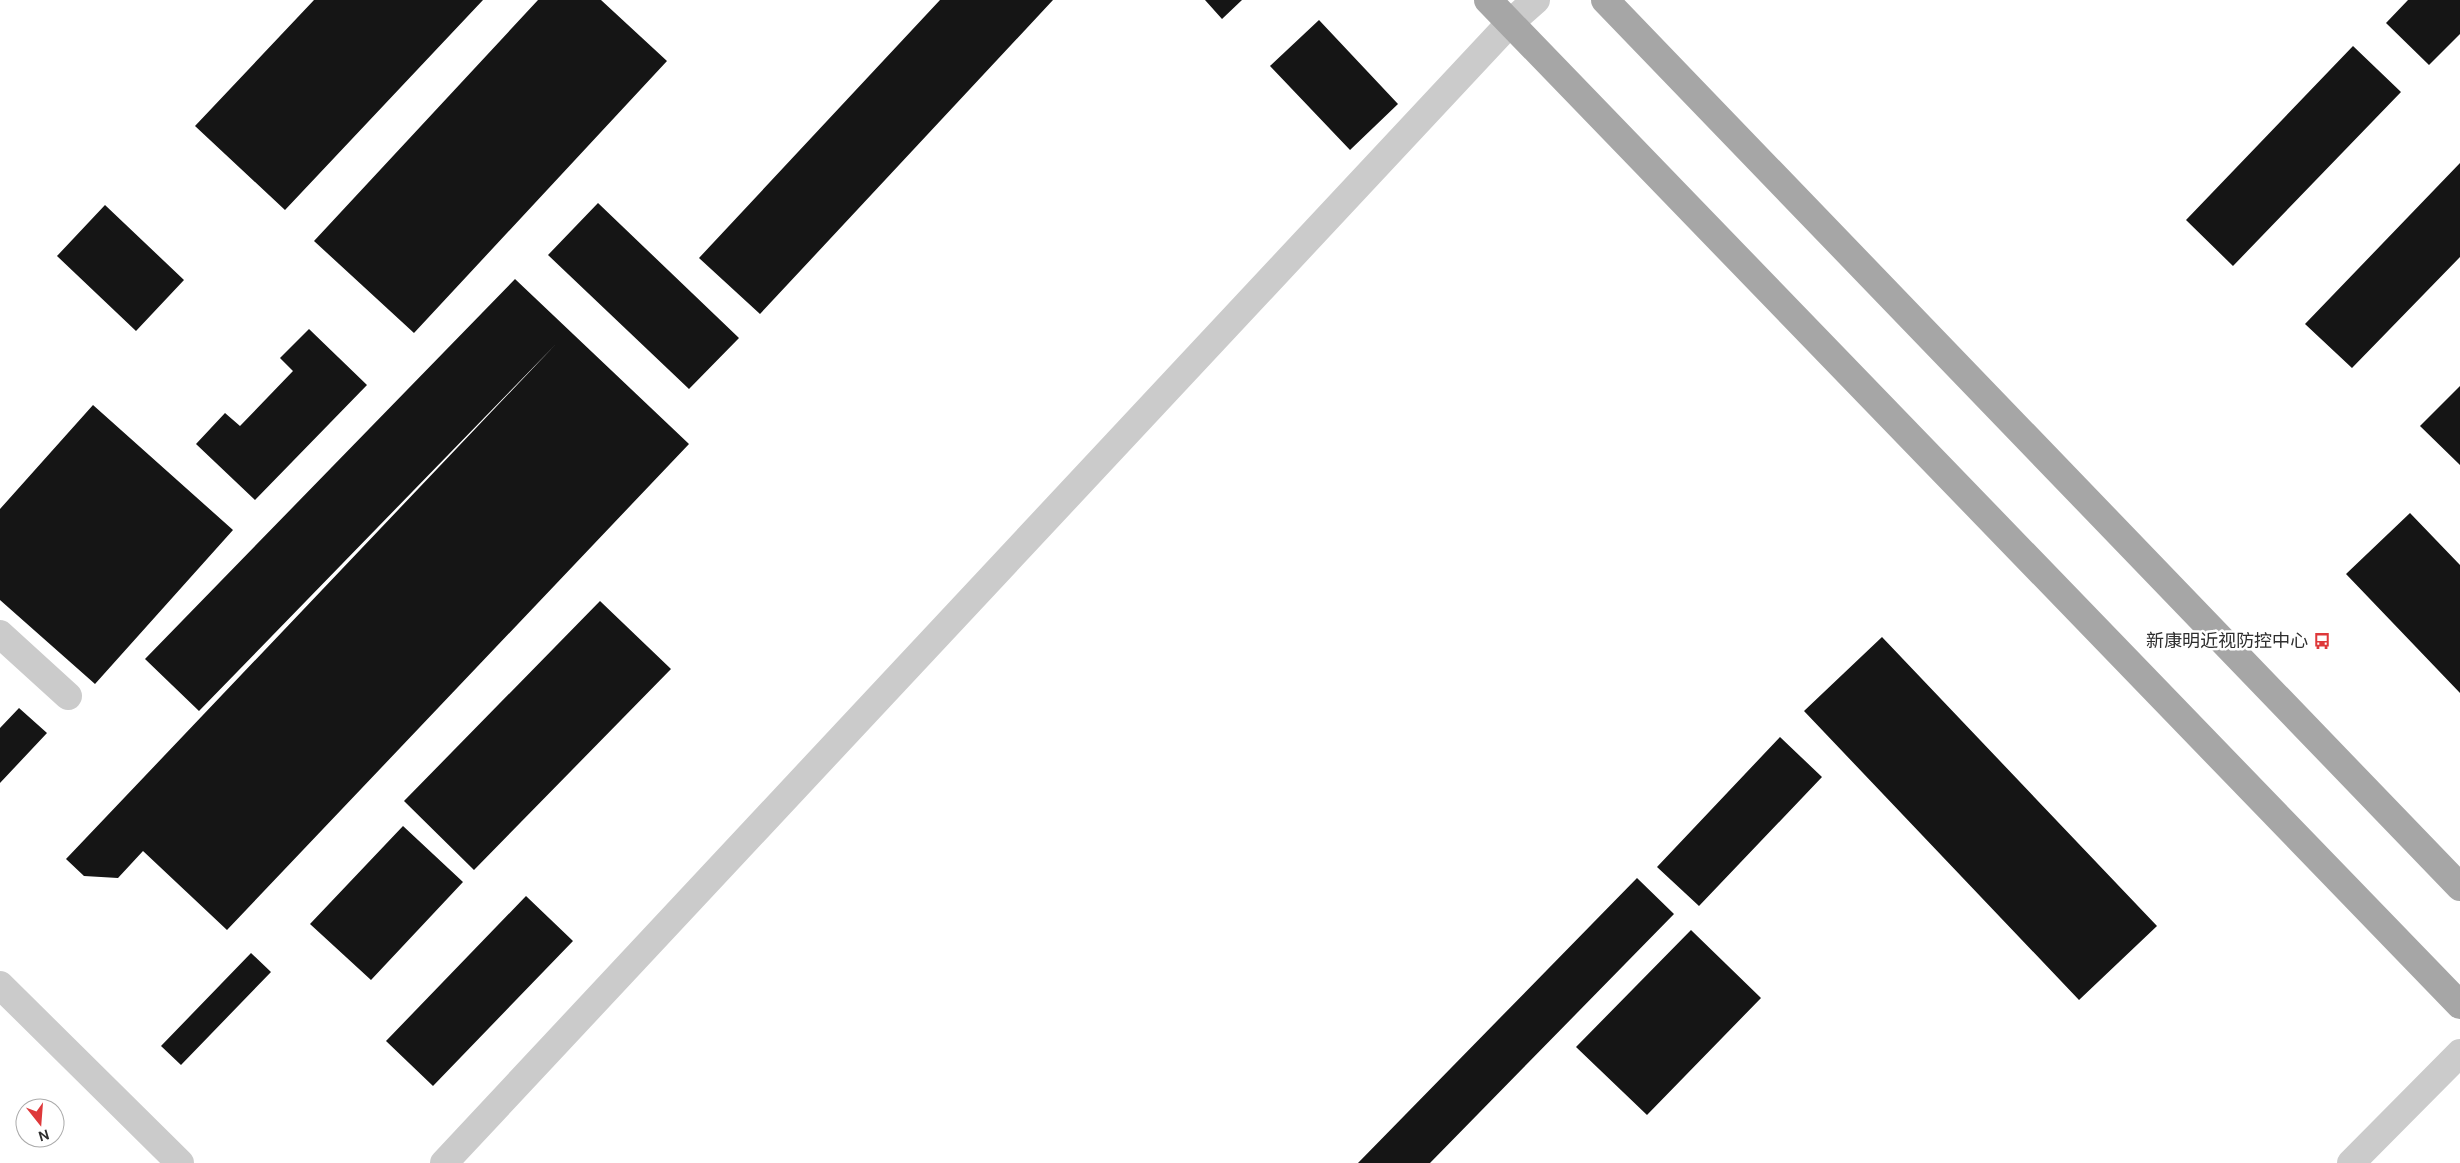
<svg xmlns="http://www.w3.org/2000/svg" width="2460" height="1163" font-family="'DM Sans','Noto Sans SC',sans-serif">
	<rect width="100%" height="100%" fill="#fff"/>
	<!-- building -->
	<path fill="#151515" d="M 314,0 L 483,0 L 285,210 L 195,126 Z
		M 538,0 L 601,0 L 667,61 L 414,333 L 314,241 Z
		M 940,0 L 1053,0 L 760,314 L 699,258 Z
		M 1205,0 L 1242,0 L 1222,19 Z
		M 2408,0 L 2460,0 L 2460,34 L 2429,65 L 2386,23 Z
		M 1319,20 L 1398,104 L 1350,150 L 1270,66 Z
		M 2353,46 L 2401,92 L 2233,266 L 2186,220 Z
		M 2460,163 L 2460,257 L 2352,368 L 2305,324 Z
		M 598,203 L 739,338 L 689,389 L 548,255 Z
		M 105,205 L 184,280 L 136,331 L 57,256 Z
		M 515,279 L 689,444 L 227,930 L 143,851 L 118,878 L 84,876 L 66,859 L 556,344 L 199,711 L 145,659 Z
		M 309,329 L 367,385 L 255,500 L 196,444 L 225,413 L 240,426 L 293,371 L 280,358 Z
		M 2460,386 L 2460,465 L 2420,426 Z
		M 93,405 L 233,530 L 95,684 L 0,600 L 0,509 Z
		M 2410,513 L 2460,565 L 2460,693 L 2346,574 Z
		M 600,601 L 671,669 L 474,870 L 404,801 Z
		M 1882,637 L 2157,926 L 2079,1000 L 1804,711 Z
		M 19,708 L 47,733 L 0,783 L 0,728 Z
		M 1780,737 L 1822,777 L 1699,906 L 1657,867 Z
		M 403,826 L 463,882 L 371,980 L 310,924 Z
		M 1637,878 L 1674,914 L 1430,1163 L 1358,1163 Z
		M 526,896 L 573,941 L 433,1086 L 386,1041 Z
		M 1691,930 L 1761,998 L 1647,1115 L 1576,1047 Z
		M 251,953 L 271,972 L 181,1065 L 161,1046 Z"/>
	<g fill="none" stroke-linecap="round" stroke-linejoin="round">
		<!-- minor -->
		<path stroke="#cbcbcb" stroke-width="28" d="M 0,634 L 68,696
			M 0,985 L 180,1163
			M 444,1163 L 1510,23 L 1536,0
			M 2351,1163 L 2460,1053"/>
		<!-- major -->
		<path stroke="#a6a6a6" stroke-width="28" d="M 1488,0 L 2460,1005
			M 1605,0 L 2460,887"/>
	</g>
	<!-- icons -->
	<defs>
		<g id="bus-bare" transform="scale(1.35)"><path d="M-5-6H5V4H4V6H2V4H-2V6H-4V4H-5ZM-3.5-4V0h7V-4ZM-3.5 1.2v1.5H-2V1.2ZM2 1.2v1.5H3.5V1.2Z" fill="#de383a" stroke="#fff" stroke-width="2.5" paint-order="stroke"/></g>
	</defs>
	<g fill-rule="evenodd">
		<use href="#bus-bare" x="2322" y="641"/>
	</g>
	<g text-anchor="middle" stroke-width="5" stroke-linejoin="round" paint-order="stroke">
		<!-- poi labels -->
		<g font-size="18" fill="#2e2e2e" stroke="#fff" text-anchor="end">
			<text x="2308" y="647">新康明近视防控中心</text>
		</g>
	</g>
	<!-- north arrow -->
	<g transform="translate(40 1123) rotate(163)"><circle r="24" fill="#ffffff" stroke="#ababab"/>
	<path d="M0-4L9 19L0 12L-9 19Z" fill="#de383a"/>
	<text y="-8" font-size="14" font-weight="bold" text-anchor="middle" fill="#2e2e2e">N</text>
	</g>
</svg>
